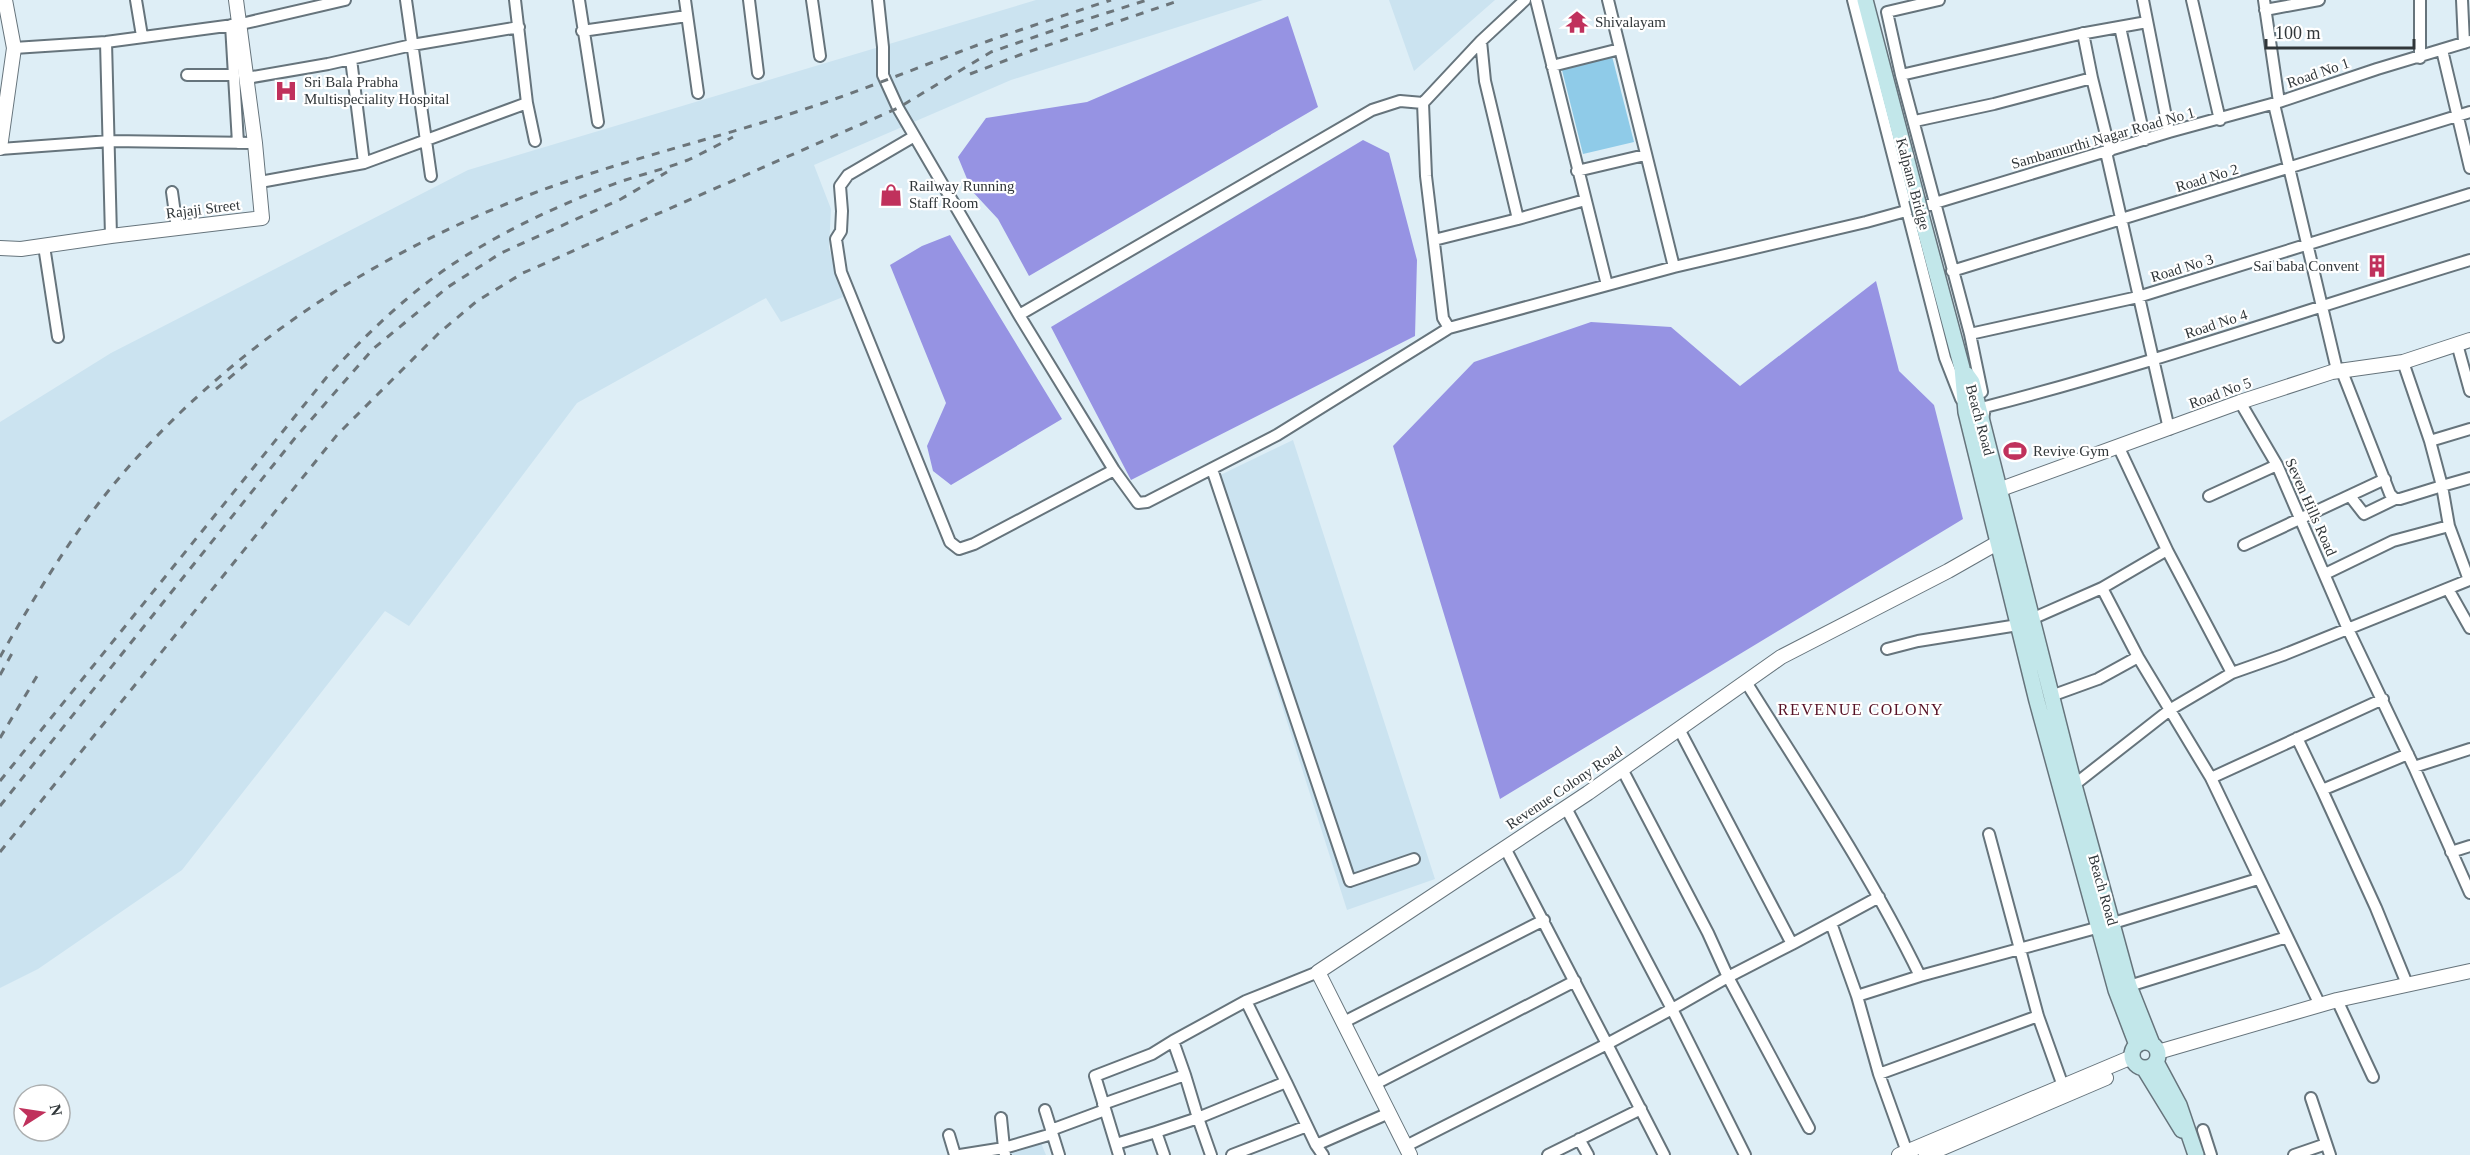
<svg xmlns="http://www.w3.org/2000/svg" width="2470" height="1155" font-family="'Times New Roman',serif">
	<rect width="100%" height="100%" fill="#deeef6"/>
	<!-- built -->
	<path fill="#cbe3f0" d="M 1036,0 L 1263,0 L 1011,80 L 814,165 L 831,209 L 829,248 L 843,297 L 781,322 L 766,298 L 577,403 L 409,626 L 385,611 L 182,870 L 38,969 L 0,988 L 0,422 L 111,353 L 468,170 Z
		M 1389,0 L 1495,0 L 1414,71 Z
		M 1293,440 L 1435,879 L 1347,910 L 1210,480 Z
		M 1041,1143 L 1046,1155 L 1009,1155 L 1008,1150 Z"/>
	<!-- green -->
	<path fill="#8fcbe8" d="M 1612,56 L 1634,142 L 1583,154 L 1562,70 Z"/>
	<!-- water -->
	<path fill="#9693e3" d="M 1288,16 L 1318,107 L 1029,276 L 998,219 L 972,191 L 958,157 L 986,118 L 1087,102 Z
		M 1363,140 L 1389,153 L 1417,260 L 1415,336 L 1131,480 L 1051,327 Z
		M 950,235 L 1062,419 L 951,485 L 933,471 L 927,446 L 946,403 L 890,265 L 922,246 Z
		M 1876,281 L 1899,371 L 1934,405 L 1963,519 L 1500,799 L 1393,446 L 1474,362 L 1591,322 L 1671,327 L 1740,386 Z"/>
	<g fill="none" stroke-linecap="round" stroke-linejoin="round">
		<!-- minor casing -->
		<g stroke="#66747c" stroke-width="14">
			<path id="minor" d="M 136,0 L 142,36
				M 406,0 L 431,176
				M 515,0 L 527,103 L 535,141
				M 579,0 L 598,122
				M 685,0 L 698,93
				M 749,0 L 758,73
				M 812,0 L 820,56
				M 878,0 L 883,47 L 883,75 L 898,108 L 1019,315 L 1114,470 L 1138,503 L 1147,502 L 1277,435 L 1449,328
				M 1525,0 L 1481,41 L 1423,103 L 1426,176 L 1443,318 L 1449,328 L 1674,267 L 1866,222 L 1935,203 L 2169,132 L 2279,102 L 2377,69 L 2470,41
				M 1536,0 L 1607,285
				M 1608,0 L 1674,267
				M 1853,0 L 1945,358 L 1961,399
				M 2143,0 L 2169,132
				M 2192,0 L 2220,120
				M 2264,0 L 2279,102
				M 2462,0 L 2464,43
				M 2265,10 L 2319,0
				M 231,25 L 238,143
				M 2120,27 L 2145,140
				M 582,31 L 687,16
				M 106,42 L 111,236
				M 14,48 L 106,42 L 241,24 L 345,0
				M 2442,50 L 2470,168
				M 2420,58 L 2420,0
				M 351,59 L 364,163
				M 1552,66 L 1620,49
				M 187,75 L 234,75
				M 1901,75 L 1887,12 L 1939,0
				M 247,78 L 328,64 L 412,45 L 519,27
				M 2092,78 L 2110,151
				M 2274,104 L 2337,370
				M 1915,121 L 1994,104 L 2092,78 L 2083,33
				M 913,137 L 848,175 L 840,186 L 842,211 L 841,231 L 836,239 L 841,272 L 950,542 L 959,549 L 974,544 L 1114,470
				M 0,149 L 110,141 L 255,143
				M 2106,152 L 2169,429
				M 1577,171 L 1645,155
				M 260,182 L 364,163 L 527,103
				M 172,192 L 177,228
				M 1518,219 L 1585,200
				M 1434,240 L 1518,219 L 1485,81 L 1481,41
				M 44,246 L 58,337
				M 1952,271 L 2470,112
				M 1019,315 L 1372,110 L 1400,101 L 1423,103
				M 1970,334 L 1901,75 L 2080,34 L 2147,22
				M 2457,344 L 2470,391
				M 2403,362 L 2430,441 L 2442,486 L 2470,478
				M 1982,392 L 1970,334 L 2138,297 L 2470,194
				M 2240,402 L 2277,465 L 2347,627 L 2414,767 L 2470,749
				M 1983,419 L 1985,407 C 2149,365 2308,309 2470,260
				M 2430,441 L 2470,429
				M 1212,469 L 1350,881 L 1414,859
				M 2209,496 L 2277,465
				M 2350,496 L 2364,514 L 2395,499
				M 2244,545 L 2385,479
				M 2325,574 L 2393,541 L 2449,526
				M 2102,588 L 2138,657 L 2211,778 L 2383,699
				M 2448,589 L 2470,628
				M 1887,649 L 1918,641 L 2018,625 L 2102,588 L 2167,550 L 2119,448
				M 2232,673 L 2283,655 L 2469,580 L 2449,526 L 2442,486 L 2400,499 L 2395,499 L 2390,494 L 2341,369
				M 1746,682 C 1806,778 1870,873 1920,976 L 2100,927 L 2258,879
				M 2051,696 L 2098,679 L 2138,657
				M 1679,729 L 1792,944 L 1831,923
				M 2297,738 L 2322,790 L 2408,754
				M 2414,767 L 2470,893
				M 2211,778 L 2320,1005
				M 2074,785 L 2171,709 L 2232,673 L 2167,550
				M 2322,790 L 2376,908 L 2407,984
				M 1566,808 L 1672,1009 L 1728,977 L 1708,933 L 1622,769
				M 1989,834 L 2038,1016 L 2063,1086
				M 1505,848 L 1607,1044 L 1672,1009 L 1745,1155
				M 2451,852 L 2470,846
				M 1879,897 L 1831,923 L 1857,996 L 1920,976
				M 1792,944 L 1728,977 L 1809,1128
				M 2129,986 L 2287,937
				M 1857,996 L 1879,1074
				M 2337,1000 L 2373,1077
				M 1246,1001 L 1286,1082
				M 1344,1022 L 1544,920
				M 1185,1075 L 1173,1041 L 1246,1001 L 1318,972
				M 1375,1084 L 1575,981
				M 2311,1098 L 2330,1155
				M 1103,1104 L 1185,1075 L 1198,1118 L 1286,1082 L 1316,1145 L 1389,1113
				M 1045,1110 L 1059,1155
				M 1051,1130 L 1105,1110
				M 2203,1130 L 2211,1155
				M 1156,1132 L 1198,1118 L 1211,1155
				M 949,1135 L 955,1155
				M 1579,1139 L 1588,1155
				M 1116,1144 L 1156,1132 L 1164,1155
				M 1316,1145 L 1323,1155
				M 1406,1146 L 1607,1044 L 1664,1155
				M 1907,1152 L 1879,1074 L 2038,1016
				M 960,1155 L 1004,1148 L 1001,1118
				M 1005,1155 L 1004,1148 L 1052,1134
				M 1119,1155 L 1095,1076 L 1152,1054 L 1173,1041
				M 1232,1155 L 1307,1126
				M 1548,1155 L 1641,1109
				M 2294,1155 L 2326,1144"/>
		</g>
		<!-- tertiary casing -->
		<g stroke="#66747c" stroke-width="16">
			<path id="tertiary" d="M 0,148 L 14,48 L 5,0
				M 0,248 L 21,249 L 111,236 L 262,218 L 255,143 L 236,0
				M 1990,493 L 2240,402 L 2332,372 L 2403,362 L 2470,340
				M 2158,1052 L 2337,1000 L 2470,971
				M 1410,1155 L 1318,972 L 1588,793 L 1781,657 L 1948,571 L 2006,538
				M 1899,1155 L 2132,1057
				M 1926,1155 L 2106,1078"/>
		</g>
		<!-- secondary casing -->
		<g stroke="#66747c" stroke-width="18">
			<path id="secondary" d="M 1865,0 L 1917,199
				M 1921,215 L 1962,368 L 1966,412 L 2037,701 L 2116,990 L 2137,1045
				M 1967,375 L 1972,382 L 2074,785 L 2129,986 L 2152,1044
				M2132 1055a13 13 0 1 1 26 0a13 13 0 1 1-26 0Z
				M 2156,1062 L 2179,1105 L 2196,1155
				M 2144,1068 L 2182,1130"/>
		</g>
		<!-- minor -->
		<use href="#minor" stroke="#fff" stroke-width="10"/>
		<!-- tertiary -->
		<use href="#tertiary" stroke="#fff" stroke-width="14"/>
		<!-- secondary -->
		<use href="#secondary" stroke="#c2e7ea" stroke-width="15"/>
		<!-- rail -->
		<path stroke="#6c757a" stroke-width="3" stroke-dasharray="8 8" stroke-linecap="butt" d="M 970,74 L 1025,53 L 1181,0
			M 216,389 L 251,360
			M 0,657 C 34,598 70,537 114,484 C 231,343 392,241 565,182 C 641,156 719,137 796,112 C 862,91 926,64 991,40 C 1031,26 1071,13 1111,0
			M 0,675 L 15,648
			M 0,738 L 40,671
			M 0,781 L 326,378 C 361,340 398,303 440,273 C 489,238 546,211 601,189 C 629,177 660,171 688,160 C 703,153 718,145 733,137
			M 0,806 L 295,438 L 373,349 L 448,287 L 501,253 L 621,199 L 667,172
			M 0,852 L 337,435 L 439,333 L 477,301 L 523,273 L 898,108 L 991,52 L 1072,24 L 1147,0"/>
		<!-- secondary-bridge casing -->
		<g stroke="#66747c" stroke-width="18" stroke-linecap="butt">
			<path id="secondary-bridge" d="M 1917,199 L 1921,215"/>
		</g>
		<!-- secondary-bridge -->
		<use href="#secondary-bridge" stroke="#c2e7ea" stroke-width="15"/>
	</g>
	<!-- icons -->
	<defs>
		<g id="temple-bare" transform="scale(1.8)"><path d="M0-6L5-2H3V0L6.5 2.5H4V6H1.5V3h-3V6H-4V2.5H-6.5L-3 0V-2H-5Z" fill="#c0315c" stroke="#fff" stroke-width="2.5" paint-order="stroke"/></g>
		<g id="hospital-bare" transform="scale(1.8)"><path d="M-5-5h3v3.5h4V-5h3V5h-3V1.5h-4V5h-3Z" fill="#c0315c" stroke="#fff" stroke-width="2.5" paint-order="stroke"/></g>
		<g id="shop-bare" transform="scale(1.8)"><path d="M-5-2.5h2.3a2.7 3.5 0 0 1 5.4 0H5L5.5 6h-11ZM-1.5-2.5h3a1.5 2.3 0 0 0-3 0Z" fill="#c0315c" stroke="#fff" stroke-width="2.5" paint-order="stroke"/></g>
		<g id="building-bare" transform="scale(1.8)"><path d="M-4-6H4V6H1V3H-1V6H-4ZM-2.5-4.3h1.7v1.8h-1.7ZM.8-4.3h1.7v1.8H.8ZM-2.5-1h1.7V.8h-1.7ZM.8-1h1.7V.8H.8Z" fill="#c0315c" stroke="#fff" stroke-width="2.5" paint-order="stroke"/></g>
		<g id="stadium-bare" transform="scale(1.8)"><path d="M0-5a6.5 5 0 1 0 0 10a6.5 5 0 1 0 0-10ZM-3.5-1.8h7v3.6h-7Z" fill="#c0315c" stroke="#fff" stroke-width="2.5" paint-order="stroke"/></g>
	</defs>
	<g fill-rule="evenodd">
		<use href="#temple-bare" x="1577" y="22"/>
		<use href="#hospital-bare" x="286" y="91"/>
		<use href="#shop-bare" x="891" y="195"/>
		<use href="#building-bare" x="2377" y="266"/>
		<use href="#stadium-bare" x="2015" y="451"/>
	</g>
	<g text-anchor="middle" stroke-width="4.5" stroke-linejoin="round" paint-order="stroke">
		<!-- poi labels -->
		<g font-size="15" fill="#303639" stroke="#fff" text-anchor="start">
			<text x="1595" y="27">Shivalayam</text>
			<text x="304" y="87">Sri Bala Prabha<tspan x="304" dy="17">Multispeciality Hospital</tspan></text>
			<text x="909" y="191">Railway Running<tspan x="909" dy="17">Staff Room</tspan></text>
			<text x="2359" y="271" text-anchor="end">Sai baba Convent</text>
			<text x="2033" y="456">Revive Gym</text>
		</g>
		<!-- street labels -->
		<g font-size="15" fill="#303639" stroke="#fff">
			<text transform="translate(2318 73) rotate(-19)" y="5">Road No 1</text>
			<text transform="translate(2103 138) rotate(-16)" y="5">Sambamurthi Nagar Road No 1</text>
			<text transform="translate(2207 178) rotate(-17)" y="5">Road No 2</text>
			<text transform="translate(1913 184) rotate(75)" y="5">Kalpana Bridge</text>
			<text transform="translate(203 209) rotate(-7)" y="5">Rajaji Street</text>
			<text transform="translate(2182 268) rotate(-17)" y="5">Road No 3</text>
			<text transform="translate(2216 324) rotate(-18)" y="5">Road No 4</text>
			<text transform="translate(2220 393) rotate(-20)" y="5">Road No 5</text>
			<text transform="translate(1980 420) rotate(75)" y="5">Beach Road</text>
			<text transform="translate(2311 507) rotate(66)" y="5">Seven Hills Road</text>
			<text transform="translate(1564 788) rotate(-34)" y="5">Revenue Colony Road</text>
			<text transform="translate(2103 890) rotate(74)" y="5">Beach Road</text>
		</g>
		<!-- neighbourhood labels -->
		<g font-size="16" letter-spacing="1.5" fill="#561125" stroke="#fff">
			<text x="1861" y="715">REVENUE COLONY</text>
		</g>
	</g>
	<!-- north arrow -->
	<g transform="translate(42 1113) rotate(78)"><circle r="28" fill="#ffffff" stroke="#acafb0" stroke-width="1.5"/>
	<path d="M0-4.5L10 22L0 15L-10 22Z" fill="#c0315c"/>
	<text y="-9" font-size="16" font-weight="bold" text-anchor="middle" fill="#303639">N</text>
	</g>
	<!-- scale -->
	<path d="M2266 39v9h148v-9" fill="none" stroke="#303639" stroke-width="3"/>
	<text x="2275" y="39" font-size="18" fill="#303639" stroke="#ffffff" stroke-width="4.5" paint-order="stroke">100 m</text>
</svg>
